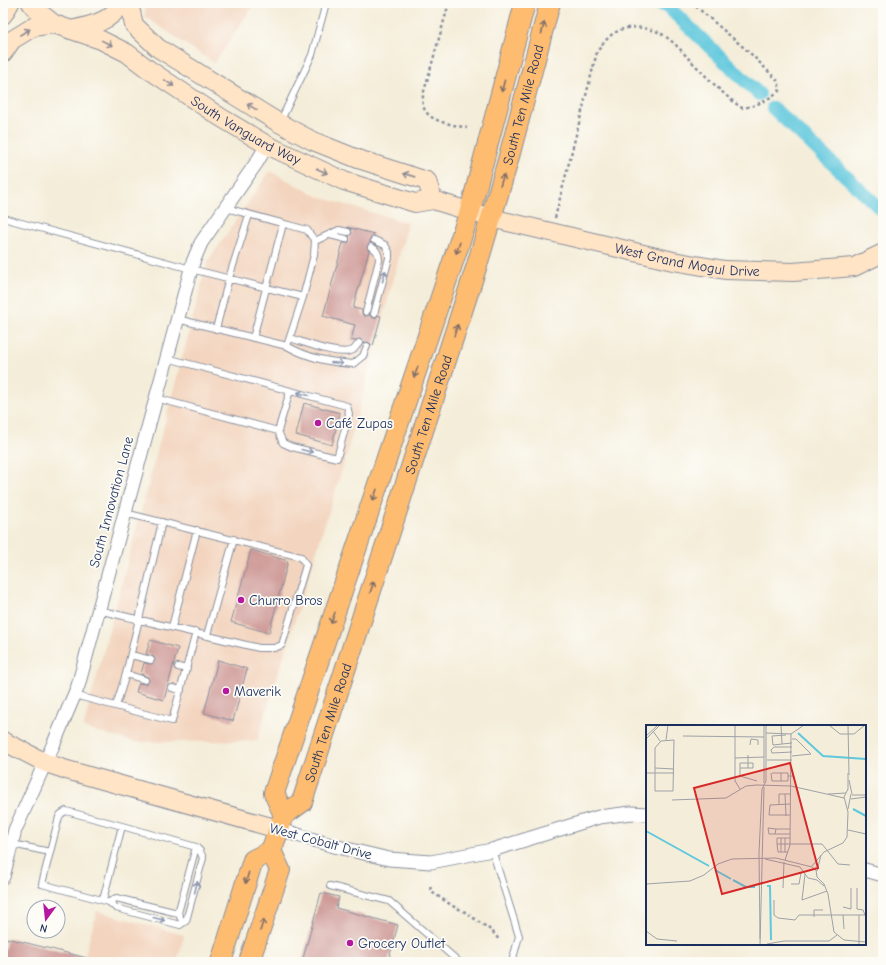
<svg xmlns="http://www.w3.org/2000/svg" width="886" height="965" font-family="'Comic Neue',sans-serif">
	<rect width="100%" height="100%" fill="#fdfcf7"/>
	<filter id="ink" filterUnits="userSpaceOnUse"><feTurbulence type="fractalNoise" baseFrequency=".025" numOctaves="2"/><feDisplacementMap in="SourceGraphic" scale="8" xChannelSelector="R" yChannelSelector="G"/><feConvolveMatrix kernelMatrix="1 2 1 2 8 2 1 2 1" color-interpolation-filters="sRGB"/></filter>
	<filter id="wash" filterUnits="userSpaceOnUse"><feTurbulence type="fractalNoise" baseFrequency=".012" numOctaves="4" result="noise"/><feDisplacementMap in="SourceGraphic" scale="16" xChannelSelector="R" yChannelSelector="G"/><feGaussianBlur stdDeviation="0.9" result="paint"/><feColorMatrix in="noise" values="0 0 0 0 0 0 0 0 0 0 0 0 0 0 0 0 0 1.4 0 .05"/><feComposite in="paint" operator="in"/></filter>
	<g filter="url(#wash)">
		<rect width="100%" height="100%" fill="#f4edd9"/>
		<!-- built -->
		<path fill="#f3d4be" d="M 147,3 L 255,3 L 214,63 L 144,16 Z
			M 270,171 L 319,197 L 408,223 L 346,457 L 257,741 L 135,742 L 83,728 L 208,261 Z
			M 97,911 L 184,935 L 177,962 L 83,962 Z"/>
		<g fill="none" stroke-linecap="round" stroke-linejoin="round">
			<!-- canal -->
			<path stroke="#60c8dd" stroke-width="14" d="M 657,3 L 667,6 L 759,94
				M 773,108 L 883,211"/>
		</g>
		<g id="blocks">
			<!-- building -->
			<path fill="#cf9b99" d="M 347,227 L 374,234 L 370,239 L 370,243 L 367,246 L 369,251 L 353,308 L 362,310 L 362,314 L 365,316 L 370,315 L 371,317 L 375,318 L 378,315 L 381,316 L 373,346 L 368,342 L 363,343 L 360,339 L 355,341 L 351,340 L 355,325 L 323,316 L 343,243 L 347,243 L 349,242 L 349,236 L 352,233 L 351,229 Z
				M 304,403 L 340,413 L 332,445 L 296,435 Z
				M 251,550 L 288,561 L 269,633 L 231,622 Z
				M 150,640 L 178,648 L 164,700 L 136,692 L 139,683 L 146,684 L 149,681 L 148,677 L 141,674 L 144,663 L 152,664 L 155,661 L 154,657 L 146,654 Z
				M 218,660 L 247,669 L 233,721 L 204,713 Z
				M 321,893 L 339,897 L 336,908 L 398,925 L 388,962 L 302,962 Z
				M 7,938 L 87,958 L 87,962 L 3,962 L 3,954 Z"/>
		</g>
	</g>
	<g filter="url(#ink)">
		<use href="#blocks" fill-opacity="0" stroke="#888e9c" stroke-width="1"/>
		<g fill="none" stroke-linecap="round" stroke-linejoin="round">
			<!-- lane casing -->
			<g stroke="#888e9c" stroke-width="8">
				<path id="lane" d="M 280,122 L 312,55 L 326,3
					M 226,208 L 307,230 L 315,241 L 314,255 L 303,297
					M 3,218 L 191,269 L 303,297 L 287,346 L 177,319
					M 330,235 L 346,239
					M 374,240 L 385,245 L 389,252 L 389,258 L 374,314
					M 315,241 L 339,230 L 348,232
					M 366,312 L 379,260 C 379,255 377,249 371,247
					M 216,329 L 229,278 L 249,215
					M 253,338 L 283,224
					M 290,338 C 304,342 340,357 353,350 C 355,349 357,345 359,343
					M 287,346 C 308,358 329,362 353,364 L 363,356 L 367,346
					M 167,358 L 347,406 L 349,414 L 337,458 L 292,447 L 283,443 L 278,431
					M 156,398 L 278,431 L 290,391
					M 98,610 L 259,648 L 274,648 L 282,645 L 306,565 L 301,557 L 125,513
					M 172,627 L 197,530
					M 207,635 L 234,539
					M 131,655 L 151,660
					M 178,667 L 187,669
					M 126,674 L 145,680
					M 172,688 L 181,690
					M 74,695 L 172,721 L 196,632
					M 116,706 L 126,674 L 162,522
					M 12,844 L 50,852 L 42,884 L 109,902 L 116,908 L 180,925 L 186,921 L 203,858 L 200,851 L 196,847 L 122,826
					M 492,850 L 519,936 L 512,962
					M 50,852 L 59,817 L 61,814 L 66,811 L 122,826 L 103,900
					M 330,886 L 389,901 L 459,962
					M 109,902 L 116,898 L 178,913
					M 183,923 L 178,913 L 196,847"/>
			</g>
			<!-- street casing -->
			<g stroke="#888e9c" stroke-width="15">
				<path id="street" d="M 278,829 L 334,846 L 389,859 L 431,862 L 492,850 L 599,817 L 631,813 L 647,814
					M 865,870 L 883,875
					M 3,877 L 15,830 L 54,743 L 78,686 L 193,262 L 201,243 L 257,162 L 267,145"/>
			</g>
			<!-- secondary casing -->
			<g stroke="#888e9c" stroke-width="20">
				<g id="secondary">
					<path id="s1" d="M 31,3 L 39,12 L 54,24 L 101,40 L 127,53 L 148,69 L 220,117 L 267,145 L 344,181 L 415,203 L 433,200 L 491,218 L 673,261 L 725,270 L 793,272 L 854,267 L 883,253"/>
					<path d="M 129,3 L 134,25 L 158,48 L 279,123 L 313,141 L 358,159 L 427,181 L 433,200"/>
					<path d="M 3,15 L 10,3"/>
					<path d="M 71,30 C 89,26 112,22 121,3"/>
					<path d="M 3,53 L 12,40 L 33,27 L 54,24"/>
					<path d="M 3,741 L 46,763 L 67,770 L 278,829"/>
				</g>
			</g>
			<!-- primary casing -->
			<g stroke="#888e9c" stroke-width="22">
				<g id="primary">
					<path d="M 284,815 L 274,793 L 470,211 L 525,3"/>
					<path id="s2" d="M 221,962 L 253,860 L 271,851 L 284,815 L 302,802 L 477,265 L 507,164 L 550,3"/>
					<path d="M 249,962 L 280,870 L 271,851"/>
				</g>
			</g>
			<!-- path -->
			<path stroke="#888e9c" stroke-width="2.5" stroke-dasharray="3 3" stroke-linecap="butt" d="M 449,3 L 423,95 C 423,98 422,102 423,105 C 427,123 453,124 467,128
				M 555,218 L 597,52 C 602,45 608,36 616,32 C 627,25 646,27 658,32 C 669,37 680,49 688,58 C 705,75 722,94 742,108 C 757,106 768,100 780,90 L 778,81 L 750,53 L 692,3
				M 430,887 L 433,893 L 456,908 L 462,910 L 492,931 L 500,941"/>
			<!-- lane -->
			<use href="#lane" stroke="#fff" stroke-width="6"/>
			<!-- street -->
			<use href="#street" stroke="#fff" stroke-width="13"/>
			<!-- secondary -->
			<use href="#secondary" stroke="#ffe4c6" stroke-width="18"/>
			<!-- primary -->
			<use href="#primary" stroke="#febc71" stroke-width="20"/>
		</g>
		<!-- one-way arrows -->
		<defs><path id="oneway-shaft" d="M-6 0H5M1.5-3L5.5 0L1.5 3" fill="none" stroke-width="1.6" stroke-linecap="round" stroke-linejoin="round"/></defs>
		<g stroke="#816e67">
			<use href="#oneway-shaft" transform="translate(543 28) rotate(-75)"/>
			<use href="#oneway-shaft" transform="translate(503 86) rotate(105)"/>
			<use href="#oneway-shaft" transform="translate(502 180) rotate(-73)"/>
			<use href="#oneway-shaft" transform="translate(458 248) rotate(109)"/>
			<use href="#oneway-shaft" transform="translate(456 330) rotate(-72)"/>
			<use href="#oneway-shaft" transform="translate(416 372) rotate(109)"/>
			<use href="#oneway-shaft" transform="translate(375 495) rotate(109)"/>
			<use href="#oneway-shaft" transform="translate(372 587) rotate(-72)"/>
			<use href="#oneway-shaft" transform="translate(333 618) rotate(109)"/>
			<use href="#oneway-shaft" transform="translate(247 878) rotate(107)"/>
			<use href="#oneway-shaft" transform="translate(262 925) rotate(-72)"/>
		</g>
		<g stroke="#8d8a92">
			<use href="#oneway-shaft" transform="translate(25 32) rotate(-30)"/>
			<use href="#oneway-shaft" transform="translate(107 43) rotate(26)"/>
			<use href="#oneway-shaft" transform="translate(169 83) rotate(34)"/>
			<use href="#oneway-shaft" transform="translate(252 107) rotate(-148)"/>
			<use href="#oneway-shaft" transform="translate(322 171) rotate(24)"/>
			<use href="#oneway-shaft" transform="translate(409 175) rotate(-163)"/>
		</g>
		<g stroke="#8d97ae">
			<use href="#oneway-shaft" transform="translate(384 276) rotate(-75)"/>
			<use href="#oneway-shaft" transform="translate(337 363) rotate(5)"/>
			<use href="#oneway-shaft" transform="translate(303 394) rotate(-165)"/>
			<use href="#oneway-shaft" transform="translate(307 451) rotate(14)"/>
			<use href="#oneway-shaft" transform="translate(196 887) rotate(-76)"/>
			<use href="#oneway-shaft" transform="translate(159 919) rotate(15)"/>
		</g>
	</g>
	<!-- markers -->
	<g fill="#b5179e" stroke="#fdfcf7" stroke-width="1.5">
		<circle cx="318" cy="423" r="4"/>
		<circle cx="241" cy="600" r="4"/>
		<circle cx="226" cy="691" r="4"/>
		<circle cx="350" cy="943" r="4"/>
	</g>
	<g text-anchor="middle" stroke-width="3.5" stroke-linejoin="round" paint-order="stroke">
		<!-- street labels -->
		<g font-size="14" fill="#1b2f5e" stroke="#fdfcf7">
			<text dy="5" stroke="none"><textPath href="#s2" startOffset="919">South Ten Mile Road</textPath></text>
			<text dy="5" stroke="none"><textPath href="#s1" startOffset="252">South Vanguard Way</textPath></text>
			<text dy="5" stroke="none"><textPath href="#s1" startOffset="717">West Grand Mogul Drive</textPath></text>
			<text dy="5" stroke="none"><textPath href="#s2" startOffset="595">South Ten Mile Road</textPath></text>
			<text transform="translate(111 502) rotate(-75)" y="5">South Innovation Lane</text>
			<text dy="5" stroke="none"><textPath href="#s2" startOffset="271">South Ten Mile Road</textPath></text>
			<text transform="translate(321 841) rotate(15)" y="5">West Cobalt Drive</text>
		</g>
		<!-- poi labels -->
		<g font-size="14" fill="#1b2f5e" stroke="#fdfcf7" text-anchor="start">
			<text x="326" y="428">Café Zupas</text>
			<text x="249" y="605">Churro Bros</text>
			<text x="234" y="696">Maverik</text>
			<text x="358" y="948">Grocery Outlet</text>
		</g>
	</g>
	<!-- overview -->
	<g transform="translate(646 725)">
		<rect width="220" height="220" fill="#f4edd9"/>
		<path fill="none" stroke="#60c8dd" stroke-width="2" d="M 152,8 L 177,31 L 220,34M 207,84 L 220,91M 0,106 L 63,141M 69,145 L 85,154M 87,155 L 100,162 L 109,162M 121,161 L 124,161 L 125,215"/>
		<path fill="none" stroke="#9da1a8" stroke-width="1" d="M 89,0 L 89,56 L 94,64M 118,0 L 118,58M 135,0 L 136,19 L 146,18M 202,0 L 203,50M 7,6 L 14,16M 120,8 L 145,9 L 158,0 L 183,0 L 194,9 L 208,9 L 219,0M 0,11 L 12,0M 37,11 L 118,12M 0,14 L 14,0M 146,14 L 150,14 L 165,29 L 146,31M 20,15 L 22,0M 28,15 L 27,66 L 9,66 L 9,23 L 15,16 ZM 136,19 L 127,20 L 126,11 L 140,10M 104,20 L 105,14 L 112,15 L 112,20M 146,22 L 128,22 L 125,25 L 126,28 L 146,27M 102,30 L 102,43 L 94,43 L 94,51 L 111,56M 89,33 L 118,32M 121,35 L 146,35M 9,43 L 28,44M 94,43 L 94,38 L 107,38 L 107,43 L 102,43M 0,48 L 28,48M 125,48 L 126,56 L 135,56M 126,48 L 142,48 L 142,51 L 147,51M 135,48 L 135,56 L 142,56 L 142,51M 203,55 L 206,69M 139,69 L 140,91M 182,69 L 200,68M 206,70 L 220,70M 205,74 L 220,72M 26,75 L 80,73 L 100,61 L 111,60 L 145,61 L 198,73M 133,80 L 133,69 L 144,69M 202,84 L 205,69M 144,90 L 123,90 L 124,80 L 144,79M 130,104 L 122,103 L 123,109 L 144,109M 202,105 L 220,109M 129,109 L 130,104 L 144,104M 135,113 L 135,127M 144,113 L 131,113 L 131,119 L 176,119 L 192,139 L 204,140M 131,119 L 132,127 L 142,127M 139,127 L 139,113M 119,134 L 154,142 L 162,153 L 171,155 L 178,161M 139,135 L 144,120 L 145,9M 166,141 L 178,127 L 197,118 L 201,112 L 202,87 L 198,72 L 202,64 L 202,48M 171,146 L 175,130M 159,149 L 156,175 L 181,166M 0,159 L 44,156 L 58,150 L 72,139 L 86,134 L 130,133 L 166,142 L 170,145 L 171,152 L 178,159 L 182,169 L 188,207 L 198,215 L 220,217M 145,159 L 153,159 L 155,148M 137,163 L 138,137M 211,163 L 211,184 L 217,185 L 219,190M 128,175 L 128,190 L 132,193 L 149,195 L 153,190 L 220,190M 197,182 L 205,184 L 205,163M 197,190 L 198,204M 168,192 L 168,185 L 177,185M 0,206 L 11,214 L 31,216M 114,214 L 113,128 L 116,64 L 120,56 L 120,0M 121,219 L 138,216 L 183,216 L 191,210M 114,220 L 118,62M 213,220 L 213,190"/>
		<path fill="#d62828" fill-opacity="0.15" stroke="#d62828" stroke-width="2" d="M 144,38 L 172,143 L 76,169 L 48,63 Z"/>
		<rect width="220" height="220" fill="none" stroke="#1b2f5e" stroke-width="2"/>
	</g>
	<!-- margin -->
	<rect width="886" height="965" fill="none" stroke="#fdfcf7" stroke-width="16"/>
	<!-- north arrow -->
	<g transform="translate(46 919) rotate(195)"><circle r="19" fill="#fdfcf7" stroke="#a3aaba"/>
	<path d="M0-3L7 15L0 10L-7 15Z" fill="#b5179e"/>
	<text y="-6" font-size="11" font-weight="bold" text-anchor="middle" fill="#1b2f5e">N</text>
	</g>
</svg>
